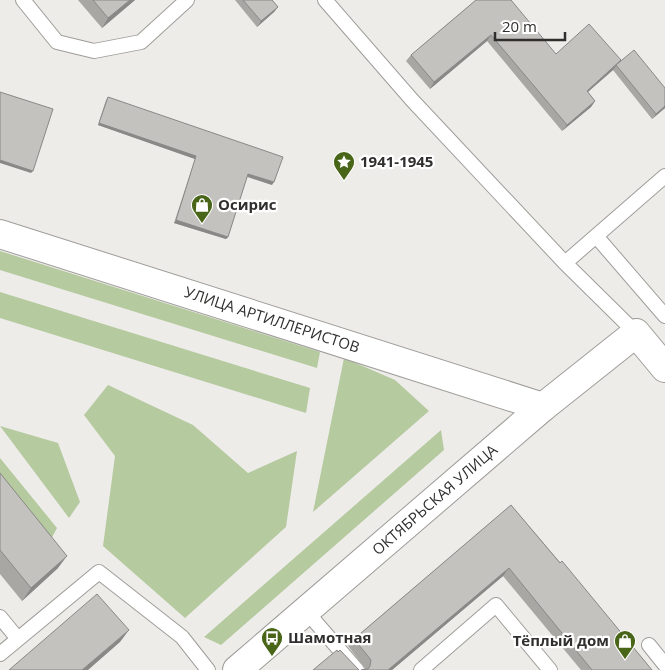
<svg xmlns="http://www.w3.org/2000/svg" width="665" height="670" font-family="'Open Sans',sans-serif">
	<rect width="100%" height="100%" fill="#eeece9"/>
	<!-- green -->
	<path fill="#b5ca9f" d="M 0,251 L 320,352 L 317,368 L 0,270 Z
		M 0,292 L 310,388 L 306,413 L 0,318 Z
		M 344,358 L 395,380 L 429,411 L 313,512 Z
		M 108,385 L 193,425 L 248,473 L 297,451 L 286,527 L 185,618 L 103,546 L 115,456 L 84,415 Z
		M 0,426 L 58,443 L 80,502 L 69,518 Z
		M 441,430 L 444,450 L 221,645 L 204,637 Z
		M 0,458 L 57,528 L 48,545 L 0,485 Z"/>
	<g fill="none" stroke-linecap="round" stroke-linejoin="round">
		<!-- service casing -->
		<g stroke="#9f9d9a" stroke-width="16">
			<path id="service" d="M 23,0 L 57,42 L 94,51 L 141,42 L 187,0
				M 325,0 L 412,100 L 565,263 L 636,333
				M 596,236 L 665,316
				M 565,263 L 665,176
				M 306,611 L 357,670
				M 0,617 L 18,639
				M 649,645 L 665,665
				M 0,654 L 99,572 L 182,637 L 208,670
				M 421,670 L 496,605 L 550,670"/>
		</g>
		<!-- minor casing -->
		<g stroke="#9f9d9a" stroke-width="30">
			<path id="minor" d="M 543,407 L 636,333 L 665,368"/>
		</g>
		<!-- tertiary casing -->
		<g stroke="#9f9d9a" stroke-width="30">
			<path id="tertiary" d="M 0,234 L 543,407
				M 237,670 L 543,407"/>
		</g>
		<!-- service -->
		<use href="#service" stroke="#fff" stroke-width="14"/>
		<!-- minor -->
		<use href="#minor" stroke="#fff" stroke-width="28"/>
		<!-- tertiary -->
		<use href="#tertiary" stroke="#fff" stroke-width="28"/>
	</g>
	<!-- wall -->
	<path fill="#a9a7a4" d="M 78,0 L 135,0 L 102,28 Z
		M 235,0 L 272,0 L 278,7 L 274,12 L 257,27 Z
		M 476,0 L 556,54 L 621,60 L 665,88 L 665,108 L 652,119 L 613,70 L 588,92 L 595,101 L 591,107 L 562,131 L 487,41 L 430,89 L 406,61 L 411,55 Z
		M 108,97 L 272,185 L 247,177 L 228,237 L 226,239 L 174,223 L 195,159 L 98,125 L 106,100 Z
		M 0,473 L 58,568 L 22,601 L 0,574 Z
		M 511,505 L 652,670 L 581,670 L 503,576 L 392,670 L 361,670 L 365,669 L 365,668 L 348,646 L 354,639 Z"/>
	<!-- shaded-wall -->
	<path fill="#898886" d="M 130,0 L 135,0 L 102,28 L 108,18 Z
		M 278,7 L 274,12 L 257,27 L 261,21 Z
		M 491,35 L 487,41 L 430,89 L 434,82 Z
		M 621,60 L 613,70 L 582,97 L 587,91 Z
		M 595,101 L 591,107 L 562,131 L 567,125 Z
		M 665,106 L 665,108 L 652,119 L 656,114 Z
		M 99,123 L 196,156 L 195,159 L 98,125 Z
		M 0,160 L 33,171 L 31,173 L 0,163 Z
		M 248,174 L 274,182 L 272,185 L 246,176 Z
		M 176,220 L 228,237 L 226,239 L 174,223 Z
		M 67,556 L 58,568 L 22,601 L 31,588 Z
		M 509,568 L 503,576 L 392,670 L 388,670 Z
		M 129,630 L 120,642 L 88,670 L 82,670 Z"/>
	<!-- building -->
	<path fill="#c4c2bf" stroke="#898886" d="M 93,0 L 130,0 L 108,18 Z
		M 243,0 L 272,0 L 278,7 L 261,21 Z
		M 476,0 L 511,0 L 556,54 L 589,24 L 621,60 L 587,91 L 595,101 L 567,125 L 491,35 L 434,82 L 411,55 Z
		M 634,50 L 665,88 L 665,106 L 656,114 L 616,65 Z
		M 0,92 L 53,109 L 33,171 L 0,160 Z
		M 108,97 L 283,157 L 274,182 L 248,174 L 228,237 L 176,220 L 196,156 L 99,123 Z
		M 0,473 L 67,556 L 31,588 L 0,550 Z
		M 511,505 L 560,563 L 562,561 L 652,670 L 592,670 L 509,568 L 388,670 L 361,670 L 368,669 L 370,666 L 371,660 L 354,639 Z
		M 97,594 L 129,630 L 82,670 L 9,670 Z
		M 337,650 L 338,652 L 340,650 L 359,670 L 313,670 Z"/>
	<!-- icons -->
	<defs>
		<g id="sight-pin" transform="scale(1.125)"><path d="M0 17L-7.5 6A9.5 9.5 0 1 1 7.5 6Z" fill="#486518" stroke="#fff"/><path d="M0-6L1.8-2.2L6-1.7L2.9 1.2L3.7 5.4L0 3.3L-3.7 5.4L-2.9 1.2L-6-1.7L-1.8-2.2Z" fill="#fff"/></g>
		<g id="shop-pin" transform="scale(1.125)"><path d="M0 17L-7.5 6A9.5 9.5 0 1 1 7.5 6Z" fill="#486518" stroke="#fff"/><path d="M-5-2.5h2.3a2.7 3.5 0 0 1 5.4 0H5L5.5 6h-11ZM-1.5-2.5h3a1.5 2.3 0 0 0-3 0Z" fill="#fff"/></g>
		<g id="bus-pin" transform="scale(1.125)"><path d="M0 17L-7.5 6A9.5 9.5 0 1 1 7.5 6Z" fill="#486518" stroke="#fff"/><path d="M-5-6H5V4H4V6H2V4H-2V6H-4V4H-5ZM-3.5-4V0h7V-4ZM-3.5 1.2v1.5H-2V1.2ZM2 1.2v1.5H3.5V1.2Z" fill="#fff"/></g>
	</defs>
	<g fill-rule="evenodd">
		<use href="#sight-pin" x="344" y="162"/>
		<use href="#shop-pin" x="202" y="205"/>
		<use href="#bus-pin" x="272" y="638"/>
		<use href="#shop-pin" x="625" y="641"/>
	</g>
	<g text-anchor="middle" stroke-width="4.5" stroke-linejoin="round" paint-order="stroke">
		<!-- poi labels -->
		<g font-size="15" font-weight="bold" fill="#302f2e" stroke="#fff" text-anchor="start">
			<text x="360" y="167">1941-1945</text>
			<text x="218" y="210">Осирис</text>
			<text x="288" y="643">Шамотная</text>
			<text x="609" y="646" text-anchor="end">Тёплый дом</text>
		</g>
		<!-- street labels -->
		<g font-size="15" fill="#302f2e" stroke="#fff">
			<text transform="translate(272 320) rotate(18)" y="5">УЛИЦА АРТИЛЛЕРИСТОВ</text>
			<text transform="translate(435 500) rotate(-41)" y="5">ОКТЯБРЬСКАЯ УЛИЦА</text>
		</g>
	</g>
	<!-- scale -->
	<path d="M495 32v8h70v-8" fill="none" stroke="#302f2e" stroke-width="2.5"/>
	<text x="502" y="32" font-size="15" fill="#302f2e" stroke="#ffffff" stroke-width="4" paint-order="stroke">20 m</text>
</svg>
